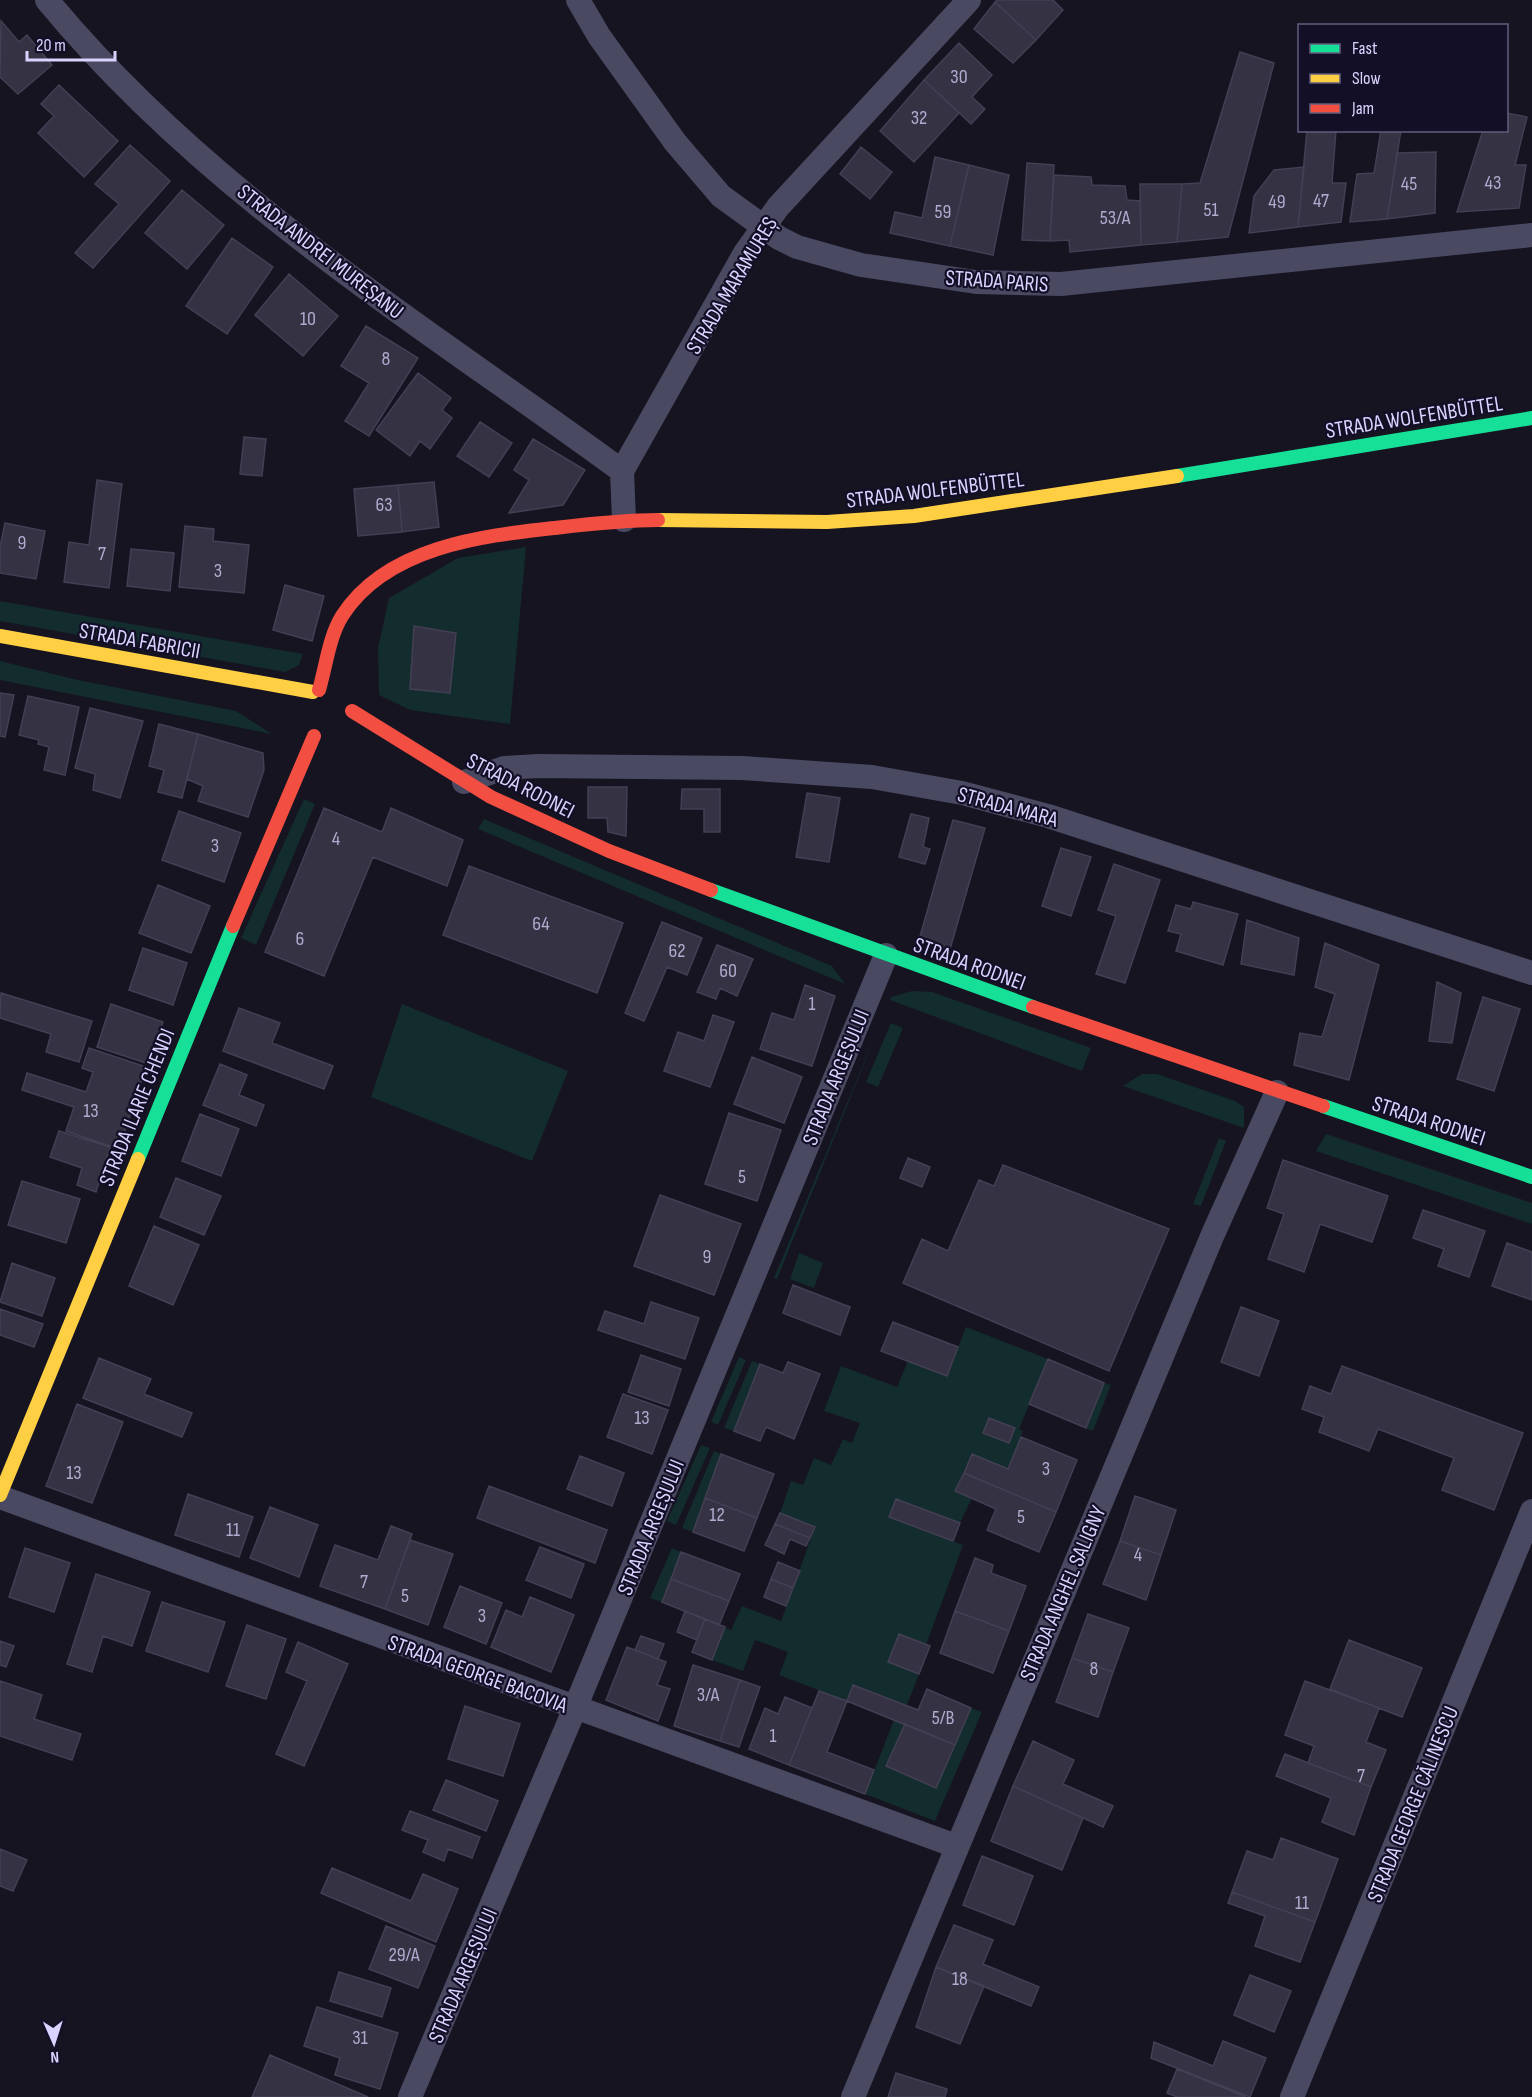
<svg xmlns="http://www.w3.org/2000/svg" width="1532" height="2097" font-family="'Sofia Sans Condensed',sans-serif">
	<rect width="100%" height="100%" fill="#161421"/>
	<!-- green -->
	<path fill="#132c2d" d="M 526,547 L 510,724 L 410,710 L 379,695 L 378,648 L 389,598 L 458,558 Z
		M 0,601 L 303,654 L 299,665 L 285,672 L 0,621 Z
		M 0,661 L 78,680 L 236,711 L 272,734 L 0,680 Z
		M 304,799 L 315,804 L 256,945 L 241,938 Z
		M 484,819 L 832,966 L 845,984 L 478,829 Z
		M 912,991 L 932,992 L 1091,1048 L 1082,1071 L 890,1000 L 891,997 Z
		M 402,1004 L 568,1071 L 532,1161 L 371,1097 Z
		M 885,1012 L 777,1279 L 774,1278 Z
		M 891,1023 L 903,1028 L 878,1087 L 866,1082 Z
		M 1142,1074 L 1157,1074 L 1235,1101 L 1244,1107 L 1244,1128 L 1123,1086 Z
		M 1326,1134 L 1532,1203 L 1532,1224 L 1316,1151 Z
		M 1219,1138 L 1226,1141 L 1201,1206 L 1193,1204 Z
		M 799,1253 L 823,1263 L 814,1288 L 790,1279 Z
		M 966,1327 L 1048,1359 L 1019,1429 L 1023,1431 L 1008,1469 L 971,1455 L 955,1491 L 972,1498 L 960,1523 L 896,1499 L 890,1518 L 963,1545 L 926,1645 L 899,1634 L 888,1662 L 919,1674 L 907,1705 L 854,1685 L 847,1701 L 779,1675 L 788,1652 L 755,1640 L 743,1671 L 712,1660 L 725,1627 L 731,1630 L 742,1606 L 781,1621 L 815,1527 L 780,1513 L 791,1481 L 803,1485 L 814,1458 L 831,1465 L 843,1439 L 852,1443 L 860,1423 L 824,1411 L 841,1366 L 897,1387 L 908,1361 L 947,1376 Z
		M 739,1357 L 746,1360 L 718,1425 L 711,1422 Z
		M 752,1361 L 760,1364 L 734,1431 L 724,1428 Z
		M 1104,1383 L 1111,1385 L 1093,1431 L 1086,1428 Z
		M 701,1445 L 710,1448 L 676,1525 L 667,1521 Z
		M 714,1451 L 721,1454 L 693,1532 L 682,1528 Z
		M 672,1548 L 681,1552 L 662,1602 L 650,1598 Z
		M 971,1708 L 982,1712 L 935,1821 L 865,1794 L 894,1720 L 905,1724 L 886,1766 L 935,1788 Z"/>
	<!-- building -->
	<path fill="#343243" stroke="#433f54" stroke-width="1.5" d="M 997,0 L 1053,0 L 1063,10 L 1036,40 L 995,2 Z
		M 995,2 L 1036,40 L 1013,63 L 974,29 Z
		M 1,21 L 19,42 L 27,35 L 52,65 L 18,94 L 0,77 Z
		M 959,43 L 992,75 L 972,97 L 985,109 L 971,124 L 924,80 Z
		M 1240,52 L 1274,63 L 1228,237 L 1177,242 L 1182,184 L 1200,183 Z
		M 924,80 L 959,113 L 914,162 L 880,131 Z
		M 59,85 L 118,141 L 84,177 L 38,133 L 54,116 L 41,104 Z
		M 1506,113 L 1527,117 L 1515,165 L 1526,165 L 1519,208 L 1457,212 L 1483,130 L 1506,130 Z
		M 1307,130 L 1336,130 L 1332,183 L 1346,183 L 1341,222 L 1298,227 Z
		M 1381,130 L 1401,130 L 1387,219 L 1350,222 L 1357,174 L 1374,173 Z
		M 130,145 L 170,181 L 93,268 L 75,253 L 119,204 L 95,184 Z
		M 861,147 L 892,172 L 870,199 L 840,174 Z
		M 1436,152 L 1435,213 L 1387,219 L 1397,153 Z
		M 935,157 L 969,165 L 950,246 L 890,233 L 895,212 L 922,218 Z
		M 1027,163 L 1054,165 L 1050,241 L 1022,240 Z
		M 969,165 L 1009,175 L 993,255 L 950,246 Z
		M 1304,167 L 1298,227 L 1249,233 L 1254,196 L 1274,170 Z
		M 1054,175 L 1091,177 L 1092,185 L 1125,186 L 1127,200 L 1140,201 L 1141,245 L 1070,252 L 1069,240 L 1050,241 Z
		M 1140,184 L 1182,184 L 1177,242 L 1141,245 Z
		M 182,190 L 224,225 L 187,269 L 145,233 Z
		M 232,238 L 273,267 L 227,334 L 186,306 Z
		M 289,274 L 338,316 L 303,356 L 255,315 Z
		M 366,326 L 418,358 L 369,436 L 345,421 L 369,383 L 341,366 Z
		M 418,373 L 451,398 L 442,410 L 452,418 L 430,449 L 420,441 L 410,456 L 376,430 Z
		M 480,422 L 512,443 L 489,477 L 457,456 Z
		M 244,437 L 266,439 L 262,476 L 240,474 Z
		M 533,439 L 585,470 L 563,505 L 509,513 L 529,480 L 514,470 Z
		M 97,480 L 122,484 L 109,588 L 64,582 L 69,542 L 89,545 Z
		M 434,482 L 439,527 L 402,532 L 398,485 Z
		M 398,485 L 402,532 L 358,536 L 354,489 Z
		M 5,523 L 45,531 L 36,579 L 0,573 L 0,547 Z
		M 185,526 L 214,529 L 213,541 L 249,545 L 244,593 L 179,587 Z
		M 131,549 L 174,553 L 170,591 L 127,586 Z
		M 285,585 L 324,596 L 312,641 L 273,630 Z
		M 414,626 L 456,633 L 450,693 L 410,689 Z
		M 0,693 L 14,695 L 5,737 L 0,736 Z
		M 28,696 L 79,707 L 65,775 L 44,770 L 49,747 L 38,744 L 39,740 L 19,735 Z
		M 90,708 L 143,721 L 120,798 L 93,790 L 95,774 L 75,768 Z
		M 159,724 L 198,734 L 182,798 L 158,792 L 164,770 L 149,766 Z
		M 198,734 L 263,753 L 264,770 L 248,817 L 198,801 L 203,786 L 187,779 Z
		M 588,787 L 627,787 L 626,836 L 608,832 L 607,818 L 588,818 Z
		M 682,789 L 720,789 L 720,832 L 704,832 L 704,809 L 681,809 Z
		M 807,793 L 840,798 L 829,862 L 796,857 Z
		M 324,808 L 382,832 L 391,808 L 463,840 L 447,886 L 373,857 L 324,976 L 265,952 Z
		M 179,811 L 241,833 L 224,882 L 162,860 Z
		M 911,814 L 929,818 L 923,847 L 930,849 L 925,864 L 899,857 Z
		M 953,820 L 985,828 L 950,949 L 919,940 Z
		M 1061,848 L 1091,857 L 1071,916 L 1042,906 Z
		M 1114,864 L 1160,880 L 1125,983 L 1096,974 L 1116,916 L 1098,910 Z
		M 469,866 L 623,923 L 597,993 L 443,935 Z
		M 158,885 L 210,906 L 191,953 L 139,933 Z
		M 1193,902 L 1238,914 L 1223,965 L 1176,951 L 1181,934 L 1168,931 L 1176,905 L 1191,909 Z
		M 1247,920 L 1299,938 L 1294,975 L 1241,964 Z
		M 662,922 L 702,938 L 687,975 L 667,967 L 644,1021 L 625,1013 Z
		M 1325,943 L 1379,965 L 1349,1080 L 1294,1065 L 1300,1033 L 1322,1037 L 1335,994 L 1315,987 Z
		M 717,945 L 753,959 L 737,996 L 720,988 L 716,999 L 697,992 Z
		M 143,948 L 187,963 L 173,1005 L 129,990 Z
		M 1437,982 L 1461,993 L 1452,1043 L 1429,1041 Z
		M 805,985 L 835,996 L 812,1066 L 760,1049 L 772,1013 L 794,1020 Z
		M 1,993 L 92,1021 L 79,1062 L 46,1052 L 51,1034 L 0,1018 Z
		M 1483,997 L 1520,1009 L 1494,1091 L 1457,1079 Z
		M 111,1004 L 163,1022 L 149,1064 L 97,1047 Z
		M 239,1008 L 280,1023 L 272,1043 L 333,1066 L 324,1089 L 223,1051 Z
		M 713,1015 L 734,1022 L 710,1087 L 664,1071 L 678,1032 L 704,1041 Z
		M 89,1048 L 146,1067 L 119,1149 L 66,1131 L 74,1107 L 22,1090 L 27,1073 L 86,1092 L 93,1072 L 82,1068 Z
		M 752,1057 L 802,1077 L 784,1123 L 734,1104 Z
		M 220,1064 L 247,1075 L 239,1095 L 264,1105 L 256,1126 L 203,1105 Z
		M 729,1113 L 781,1130 L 757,1201 L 705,1184 Z
		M 200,1114 L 239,1129 L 221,1176 L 182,1161 Z
		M 59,1131 L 110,1147 L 96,1192 L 77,1185 L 82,1168 L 50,1157 Z
		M 908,1158 L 930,1167 L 922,1187 L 900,1178 Z
		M 1283,1160 L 1388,1196 L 1372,1242 L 1320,1224 L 1304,1272 L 1268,1259 L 1284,1214 L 1267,1208 Z
		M 1003,1165 L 1169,1229 L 1109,1371 L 903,1283 L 922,1239 L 948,1251 L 979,1180 L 994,1186 Z
		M 176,1178 L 221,1196 L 204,1235 L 160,1217 Z
		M 22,1181 L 80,1199 L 66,1243 L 8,1225 Z
		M 660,1195 L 741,1224 L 714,1295 L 634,1266 Z
		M 1423,1210 L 1485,1231 L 1469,1277 L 1438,1266 L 1444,1249 L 1413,1238 Z
		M 154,1226 L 199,1245 L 173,1305 L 129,1286 Z
		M 1507,1243 L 1532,1252 L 1532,1300 L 1492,1286 Z
		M 12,1263 L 55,1278 L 42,1316 L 0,1302 Z
		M 793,1285 L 850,1307 L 840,1335 L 783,1313 Z
		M 651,1302 L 699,1318 L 685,1359 L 598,1330 L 605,1311 L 644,1324 Z
		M 1241,1307 L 1279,1321 L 1259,1376 L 1221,1362 Z
		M 0,1309 L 43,1324 L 34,1347 L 0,1335 Z
		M 893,1322 L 958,1347 L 947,1376 L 881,1351 Z
		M 641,1355 L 681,1369 L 669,1406 L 628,1392 Z
		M 99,1358 L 151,1379 L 144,1394 L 192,1413 L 182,1437 L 83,1398 Z
		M 1048,1359 L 1104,1383 L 1086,1428 L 1029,1404 Z
		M 788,1362 L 820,1374 L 794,1439 L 766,1427 L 760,1441 L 734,1431 L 760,1364 L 783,1373 Z
		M 1342,1366 L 1523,1433 L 1494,1510 L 1442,1490 L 1454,1458 L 1378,1429 L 1369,1451 L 1319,1432 L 1324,1417 L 1302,1409 L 1310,1386 L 1331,1394 Z
		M 623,1394 L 668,1410 L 652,1454 L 607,1437 Z
		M 77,1404 L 123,1422 L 92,1503 L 46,1486 Z
		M 989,1418 L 1015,1428 L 1009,1443 L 983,1433 Z
		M 1021,1437 L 1077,1460 L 1056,1512 L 964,1473 L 972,1454 L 1008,1469 Z
		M 721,1454 L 774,1474 L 757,1518 L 705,1498 Z
		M 580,1456 L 624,1473 L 612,1506 L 567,1489 Z
		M 964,1473 L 1056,1512 L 1039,1552 L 987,1530 L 996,1509 L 955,1491 Z
		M 489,1486 L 607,1530 L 595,1563 L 477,1518 Z
		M 188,1494 L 253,1517 L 239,1557 L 175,1535 Z
		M 1135,1496 L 1176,1510 L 1161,1555 L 1120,1541 Z
		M 705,1498 L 757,1518 L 744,1551 L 693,1532 Z
		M 896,1499 L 960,1523 L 953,1541 L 889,1517 Z
		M 270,1507 L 318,1525 L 299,1577 L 250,1558 Z
		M 780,1513 L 815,1527 L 810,1538 L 775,1524 Z
		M 775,1524 L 810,1538 L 806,1546 L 790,1539 L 784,1554 L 765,1545 Z
		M 391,1526 L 412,1534 L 385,1609 L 320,1586 L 335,1545 L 378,1560 Z
		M 410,1540 L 453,1554 L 428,1625 L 385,1609 Z
		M 1120,1541 L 1161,1555 L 1146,1600 L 1103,1584 Z
		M 540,1547 L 584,1564 L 571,1598 L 526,1580 Z
		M 25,1548 L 70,1563 L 54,1612 L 9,1597 Z
		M 681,1552 L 740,1574 L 729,1601 L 671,1579 Z
		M 975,1558 L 993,1565 L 991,1573 L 1026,1586 L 1009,1631 L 955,1611 Z
		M 778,1562 L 800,1571 L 793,1588 L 771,1579 Z
		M 96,1574 L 150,1592 L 132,1646 L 103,1636 L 92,1672 L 67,1664 Z
		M 671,1579 L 729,1601 L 719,1625 L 662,1602 Z
		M 771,1579 L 793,1588 L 786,1606 L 764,1597 Z
		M 460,1586 L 502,1603 L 486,1644 L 444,1627 Z
		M 530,1597 L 574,1615 L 551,1672 L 491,1647 L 506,1610 L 522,1617 Z
		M 162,1602 L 225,1622 L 208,1672 L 146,1651 Z
		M 685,1611 L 705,1619 L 697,1640 L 677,1632 Z
		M 955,1611 L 1009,1631 L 993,1673 L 940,1653 Z
		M 1088,1614 L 1129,1628 L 1113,1672 L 1072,1658 Z
		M 705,1619 L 725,1627 L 712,1660 L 692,1652 Z
		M 247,1625 L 286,1639 L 266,1699 L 226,1686 Z
		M 899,1634 L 930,1646 L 919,1674 L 888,1662 Z
		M 641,1636 L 664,1644 L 658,1659 L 635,1650 Z
		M 1349,1640 L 1422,1668 L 1402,1717 L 1330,1689 Z
		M 0,1641 L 14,1646 L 6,1667 L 0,1665 Z
		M 298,1642 L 348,1664 L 304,1766 L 276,1754 L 307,1681 L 286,1672 Z
		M 627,1647 L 666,1662 L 657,1685 L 670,1689 L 658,1721 L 606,1700 Z
		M 1072,1658 L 1113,1672 L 1098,1717 L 1056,1702 Z
		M 693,1665 L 740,1680 L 720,1741 L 674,1726 Z
		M 740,1680 L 760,1687 L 739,1747 L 720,1741 Z
		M 0,1681 L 42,1695 L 34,1719 L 81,1734 L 72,1760 L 0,1736 Z
		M 1305,1681 L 1379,1708 L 1366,1742 L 1386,1750 L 1371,1787 L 1308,1763 L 1314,1746 L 1285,1735 Z
		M 853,1685 L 918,1710 L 927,1689 L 971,1708 L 955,1745 L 847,1701 Z
		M 819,1691 L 847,1701 L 827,1752 L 874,1770 L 865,1794 L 789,1765 Z
		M 785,1697 L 812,1708 L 789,1765 L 749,1749 L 765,1708 L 778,1714 Z
		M 465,1706 L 520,1724 L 503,1776 L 448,1759 Z
		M 905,1724 L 955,1745 L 936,1788 L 886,1766 Z
		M 1033,1741 L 1074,1760 L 1063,1784 L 1113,1806 L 1103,1827 L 1013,1786 Z
		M 1285,1754 L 1371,1787 L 1354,1835 L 1322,1822 L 1331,1798 L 1276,1776 Z
		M 446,1780 L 498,1801 L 486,1831 L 433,1810 Z
		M 1013,1786 L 1083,1818 L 1062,1870 L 991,1841 Z
		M 410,1811 L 480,1837 L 472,1858 L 448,1849 L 444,1861 L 423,1852 L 428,1840 L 402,1830 Z
		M 1281,1838 L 1338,1859 L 1315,1922 L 1232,1892 L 1247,1851 L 1273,1860 Z
		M 0,1849 L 27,1860 L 13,1891 L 0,1886 Z
		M 982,1856 L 1033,1876 L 1014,1925 L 963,1905 Z
		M 332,1868 L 411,1901 L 423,1874 L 458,1889 L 436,1942 L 321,1893 Z
		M 1232,1892 L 1315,1922 L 1300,1962 L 1255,1946 L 1265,1916 L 1228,1903 Z
		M 954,1925 L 993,1940 L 983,1964 L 1039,1987 L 1031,2006 L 936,1967 Z
		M 386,1926 L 435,1946 L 418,1988 L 369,1969 Z
		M 936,1967 L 984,1986 L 960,2044 L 916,2027 Z
		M 339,1972 L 391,1988 L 382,2017 L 330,2001 Z
		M 1250,1975 L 1291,1991 L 1274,2032 L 1234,2015 Z
		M 317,2007 L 398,2033 L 380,2089 L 335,2075 L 340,2058 L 304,2046 Z
		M 1223,2041 L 1266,2058 L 1250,2097 L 1151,2058 L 1154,2042 L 1213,2066 Z
		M 270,2055 L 368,2097 L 252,2097 Z
		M 1177,2069 L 1246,2097 L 1177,2097 L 1167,2093 Z
		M 896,2073 L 947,2089 L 945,2097 L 888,2097 Z"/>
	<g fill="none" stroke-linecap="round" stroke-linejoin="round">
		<!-- street -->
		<path stroke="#4a4962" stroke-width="24" d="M 47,0 C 206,193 422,325 622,471
			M 578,0 L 599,36 L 675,142 L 721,196 L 779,238 L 797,247 L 861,265 L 976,282 L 1061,284 L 1532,235
			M 624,520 L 622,471 L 745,253 L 778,207 L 969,0
			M 464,782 L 504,768 L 538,766 L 742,768 L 872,777 L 962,793 L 1048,816 L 1532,973
			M 0,1497 L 956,1846
			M 410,2097 L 575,1708 L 886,955
			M 853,2097 L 1213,1234 L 1277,1092
			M 1292,2097 L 1532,1511"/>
		<!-- fast -->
		<path stroke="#16e098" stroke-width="14" d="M 1177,476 L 1532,418
			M 711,890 L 1033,1007
			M 1323,1106 L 1532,1177
			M 138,1159 L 233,926"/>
		<!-- slow -->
		<path stroke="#ffcf43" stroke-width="14" d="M 658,520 L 827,522 L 914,516 L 1177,476
			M 0,636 L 313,692
			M 0,1495 L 138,1159"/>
		<!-- jam -->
		<path stroke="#f24e42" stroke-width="14" d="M 319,690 C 326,666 329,637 342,616 C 386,547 481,536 554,528 C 589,524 623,520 658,520
			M 352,711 L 491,797 L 609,851 L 711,890
			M 233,926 L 314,736
			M 1033,1007 L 1323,1106"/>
	</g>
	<g text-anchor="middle" stroke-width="4.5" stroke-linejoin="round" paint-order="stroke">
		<!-- number labels -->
		<g font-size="20" fill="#b0acd0">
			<text x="959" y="83">30</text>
			<text x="919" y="124">32</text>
			<text x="1493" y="189">43</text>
			<text x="1409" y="190">45</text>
			<text x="1321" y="207">47</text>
			<text x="1277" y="208">49</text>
			<text x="1211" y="216">51</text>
			<text x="943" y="218">59</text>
			<text x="1115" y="224">53/A</text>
			<text x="308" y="325">10</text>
			<text x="386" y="365">8</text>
			<text x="384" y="511">63</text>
			<text x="22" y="549">9</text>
			<text x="102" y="560">7</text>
			<text x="218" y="577">3</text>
			<text x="336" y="845">4</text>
			<text x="215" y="852">3</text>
			<text x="541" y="930">64</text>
			<text x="300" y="945">6</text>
			<text x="677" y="957">62</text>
			<text x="728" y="977">60</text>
			<text x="812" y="1010">1</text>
			<text x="91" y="1117">13</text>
			<text x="742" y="1183">5</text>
			<text x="707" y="1263">9</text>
			<text x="642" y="1424">13</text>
			<text x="1046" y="1475">3</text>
			<text x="74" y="1479">13</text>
			<text x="717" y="1521">12</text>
			<text x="1021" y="1523">5</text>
			<text x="233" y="1536">11</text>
			<text x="1138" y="1561">4</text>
			<text x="364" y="1588">7</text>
			<text x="405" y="1602">5</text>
			<text x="482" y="1622">3</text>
			<text x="1094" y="1675">8</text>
			<text x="708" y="1701">3/A</text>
			<text x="943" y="1724">5/B</text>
			<text x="773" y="1742">1</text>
			<text x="1361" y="1782">7</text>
			<text x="1302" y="1909">11</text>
			<text x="404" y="1961">29/A</text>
			<text x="960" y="1985">18</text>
			<text x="360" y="2044">31</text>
		</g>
		<!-- street labels -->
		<g font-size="22" fill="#d9d4ff" stroke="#130f26">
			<text transform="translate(321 251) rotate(38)" y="8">STRADA ANDREI MUREȘANU</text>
			<text transform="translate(997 280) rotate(4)" y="8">STRADA PARIS</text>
			<text transform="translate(731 285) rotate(-59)" y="8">STRADA MARAMUREȘ</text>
			<text transform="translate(1414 416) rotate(-9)" y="8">STRADA WOLFENBÜTTEL</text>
			<text transform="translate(935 489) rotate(-7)" y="8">STRADA WOLFENBÜTTEL</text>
			<text transform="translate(140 640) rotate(10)" y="8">STRADA FABRICII</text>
			<text transform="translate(521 785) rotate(27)" y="8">STRADA RODNEI</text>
			<text transform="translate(1008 806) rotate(15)" y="8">STRADA MARA</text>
			<text transform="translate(970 963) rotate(20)" y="8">STRADA RODNEI</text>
			<text transform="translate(835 1077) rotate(-68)" y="8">STRADA ARGEȘULUI</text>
			<text transform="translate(136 1107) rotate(-68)" y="8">STRADA ILARIE CHENDI</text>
			<text transform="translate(1429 1120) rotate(18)" y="8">STRADA RODNEI</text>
			<text transform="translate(650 1527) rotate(-68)" y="8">STRADA ARGEȘULUI</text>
			<text transform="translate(1062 1593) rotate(-67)" y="8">STRADA ANGHEL SALIGNY</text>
			<text transform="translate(478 1673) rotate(20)" y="8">STRADA GEORGE BACOVIA</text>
			<text transform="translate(1412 1804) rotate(-68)" y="8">STRADA GEORGE CĂLINESCU</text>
			<text transform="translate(462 1975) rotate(-67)" y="8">STRADA ARGEȘULUI</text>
		</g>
	</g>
	<!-- legend -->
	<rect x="1298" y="24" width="210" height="108" fill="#130f26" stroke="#625e7d" stroke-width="1.5"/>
	<rect x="1310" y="44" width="30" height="9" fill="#16e098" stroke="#625e7d" stroke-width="1.5"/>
	<text x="1352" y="54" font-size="18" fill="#d9d4ff">Fast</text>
	<rect x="1310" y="74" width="30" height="9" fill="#ffcf43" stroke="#625e7d" stroke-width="1.5"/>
	<text x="1352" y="84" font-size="18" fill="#d9d4ff">Slow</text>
	<rect x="1310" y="104" width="30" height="9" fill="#f24e42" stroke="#625e7d" stroke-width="1.5"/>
	<text x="1352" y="114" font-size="18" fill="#d9d4ff">Jam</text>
	<!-- north arrow -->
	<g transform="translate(54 2043) rotate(177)" stroke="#130f26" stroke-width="4.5" paint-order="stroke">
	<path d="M0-4.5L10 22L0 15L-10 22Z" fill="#d9d4ff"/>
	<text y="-9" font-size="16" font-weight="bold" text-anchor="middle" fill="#d9d4ff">N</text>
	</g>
	<!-- scale -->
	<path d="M27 51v9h88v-9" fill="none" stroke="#d9d4ff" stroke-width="3"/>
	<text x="36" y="51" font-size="18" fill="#d9d4ff" stroke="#130f26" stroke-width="4.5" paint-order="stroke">20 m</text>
</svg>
